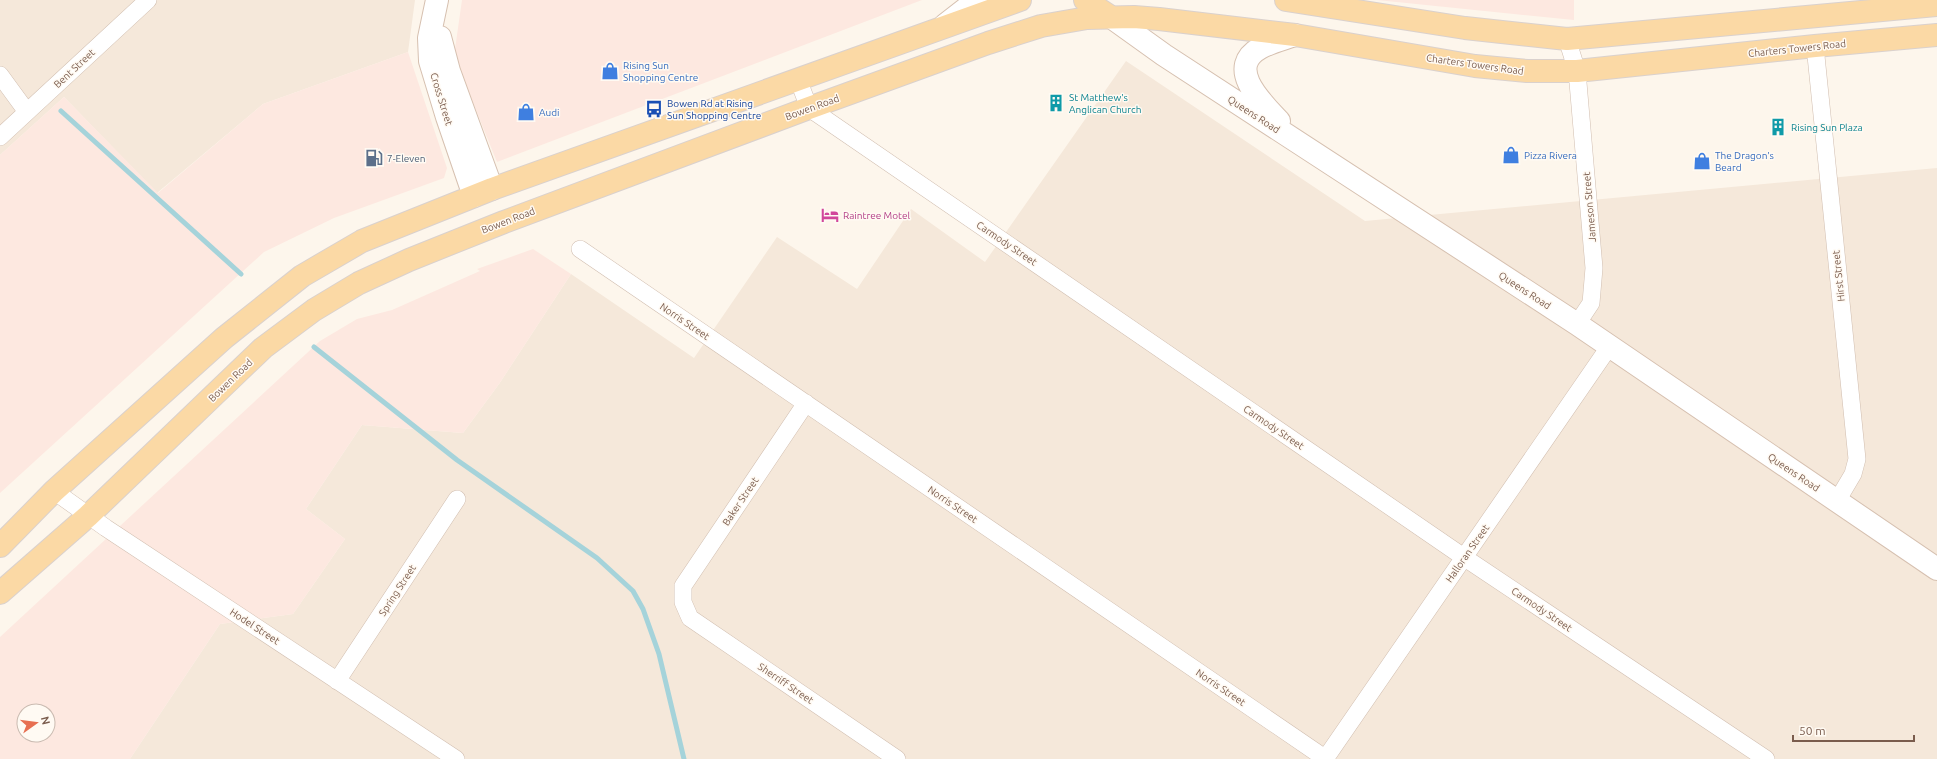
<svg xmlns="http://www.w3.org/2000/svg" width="1937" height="759" font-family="Ubuntu,sans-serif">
	<rect width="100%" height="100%" fill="#fdf6ec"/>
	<!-- residential -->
	<path fill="#f5e8da" d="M 0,0 L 415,0 L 408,52 L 263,104 L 157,193 L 64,97 L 0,155 Z
		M 1126,61 L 1365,221 L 1937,168 L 1937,759 L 130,759 L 220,624 L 293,614 L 345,539 L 306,509 L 362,425 L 463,433 L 499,384 L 571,274 L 694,358 L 777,237 L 857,289 L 911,209 L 985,262 Z"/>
	<!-- commercial -->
	<path fill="#fde8e0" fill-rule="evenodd" d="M 462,0 L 922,0 L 497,162 L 454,56 Z
		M 1377,0 L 1574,0 L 1574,20 Z
		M 408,52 L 447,168 L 444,178 L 334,218 L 264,252 L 0,493 L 0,155 L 64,97 L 158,193 L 263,104 Z
		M 533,249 L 571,274 L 499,384 L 463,433 L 362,425 L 306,509 L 345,539 L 293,614 L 220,624 L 130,759 L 0,759 L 0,637 L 320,341 L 357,319 L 392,310 L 480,271 L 477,269 ZM 24,711 L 48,711 L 48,735 L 24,735 Z"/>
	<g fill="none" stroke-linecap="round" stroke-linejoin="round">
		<!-- stream -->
		<path stroke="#a5d3da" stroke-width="5" d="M 61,111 L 241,274
			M 314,347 L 457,460 L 597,558 L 633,591 L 643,609 L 659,654 L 684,759"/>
		<!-- street casing -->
		<g stroke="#d1beb0" stroke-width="18">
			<path id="street" d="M 1567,39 L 1577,71 L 1594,268 L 1591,303 L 1577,324
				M 1815,46 L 1857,459 L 1853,474 L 1837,501
				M 0,75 L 27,112
				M 798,79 L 809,108 L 1465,558 L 1766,759
				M 0,137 L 148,0
				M 580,249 L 1326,759
				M 806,403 L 683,586 L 683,602 L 690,618 L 897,759
				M 54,491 L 106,528 L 456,759
				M 337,681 L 457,499
				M 1325,759 L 1609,347"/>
		</g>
		<!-- secondary casing -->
		<g stroke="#d6c0b0" stroke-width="24">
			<path id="secondary" d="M 437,0 L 429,38 L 430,61 L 447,117 L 474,196
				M 1111,17 L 1164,55 L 1577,324 L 1937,569
				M 945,25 L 977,0
				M 440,37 L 449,71 L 492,189
				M 1279,121 C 1262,103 1225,68 1260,48 C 1271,42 1284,39 1295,35"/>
		</g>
		<!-- primary casing -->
		<g stroke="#dad1cd" stroke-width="24">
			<path id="primary" d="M 1085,0 L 1111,17
				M 1286,0 L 1465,28 L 1567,39 L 1937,5
				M 0,546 L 54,491 L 224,338 L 302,276 L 362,241 L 492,189 L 1020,0
				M 0,593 L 88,516 L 263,348 L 314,310 L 359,283 L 409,260 L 504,222 L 809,108 L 988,43 L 1041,26 L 1087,18 L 1134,17 L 1159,19 L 1295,35 L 1475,66 L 1527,71 L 1577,71 L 1815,46 L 1937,35"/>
		</g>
		<!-- street -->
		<use href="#street" stroke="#fff" stroke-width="17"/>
		<!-- secondary -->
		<use href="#secondary" stroke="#fff" stroke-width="22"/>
		<!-- primary -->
		<use href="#primary" stroke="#fbd9a5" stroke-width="22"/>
	</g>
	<!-- icons -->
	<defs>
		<g id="shop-bare" transform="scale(1.38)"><path d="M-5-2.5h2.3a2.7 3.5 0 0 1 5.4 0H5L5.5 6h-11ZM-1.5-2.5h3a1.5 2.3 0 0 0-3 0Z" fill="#3f7fe0" stroke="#fffaf3" stroke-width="2.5" paint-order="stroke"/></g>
		<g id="building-bare" transform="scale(1.38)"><path d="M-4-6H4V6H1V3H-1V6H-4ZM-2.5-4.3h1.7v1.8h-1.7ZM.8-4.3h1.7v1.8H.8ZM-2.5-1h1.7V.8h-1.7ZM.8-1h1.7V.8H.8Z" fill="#0f9aa8" stroke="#fffaf3" stroke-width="2.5" paint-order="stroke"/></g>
		<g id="bus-bare" transform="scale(1.38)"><path d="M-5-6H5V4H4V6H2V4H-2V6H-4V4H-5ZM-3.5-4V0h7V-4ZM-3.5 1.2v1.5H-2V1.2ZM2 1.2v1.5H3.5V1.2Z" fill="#1a4fb4" stroke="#fffaf3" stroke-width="2.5" paint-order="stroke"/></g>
		<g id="fuel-bare" transform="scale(1.38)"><path d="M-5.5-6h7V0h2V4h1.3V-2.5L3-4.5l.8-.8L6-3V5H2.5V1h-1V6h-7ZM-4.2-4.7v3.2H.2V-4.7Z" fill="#5c6f8a" stroke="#fffaf3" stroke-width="2.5" paint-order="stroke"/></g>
		<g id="hotel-bare" transform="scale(1.38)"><path d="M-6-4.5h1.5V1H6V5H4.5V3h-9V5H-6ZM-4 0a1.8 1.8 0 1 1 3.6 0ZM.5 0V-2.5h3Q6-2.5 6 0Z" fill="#d1479c" stroke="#fffaf3" stroke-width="2.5" paint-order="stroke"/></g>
	</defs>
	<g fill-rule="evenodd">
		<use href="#shop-bare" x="610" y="71"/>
		<use href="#building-bare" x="1056" y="103"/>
		<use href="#bus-bare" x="654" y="109"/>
		<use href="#shop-bare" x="526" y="112"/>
		<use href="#building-bare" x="1778" y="127"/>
		<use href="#shop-bare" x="1511" y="155"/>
		<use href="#fuel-bare" x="374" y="158"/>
		<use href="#shop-bare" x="1702" y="161"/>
		<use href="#hotel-bare" x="830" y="215"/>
	</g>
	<g text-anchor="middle" stroke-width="3" stroke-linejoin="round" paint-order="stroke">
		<!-- street labels -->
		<g font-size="10" fill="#7a5c4d" stroke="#fffaf3">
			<text transform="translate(1797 48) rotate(-6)" y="4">Charters Towers Road</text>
			<text transform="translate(1475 64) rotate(8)" y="4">Charters Towers Road</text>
			<text transform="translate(74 68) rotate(-43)" y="4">Bent Street</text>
			<text transform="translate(442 99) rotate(73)" y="4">Cross Street</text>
			<text transform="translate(812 107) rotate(-20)" y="4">Bowen Road</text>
			<text transform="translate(1254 114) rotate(33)" y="4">Queens Road</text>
			<text transform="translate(1589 207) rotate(-95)" y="4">Jameson Street</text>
			<text transform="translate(508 220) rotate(-21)" y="4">Bowen Road</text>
			<text transform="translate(1007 243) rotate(34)" y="4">Carmody Street</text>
			<text transform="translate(1838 276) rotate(-96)" y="4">Hirst Street</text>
			<text transform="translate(1525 290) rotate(33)" y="4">Queens Road</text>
			<text transform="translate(685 321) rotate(34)" y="4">Norris Street</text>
			<text transform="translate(230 380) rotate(-44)" y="4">Bowen Road</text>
			<text transform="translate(1274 427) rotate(34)" y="4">Carmody Street</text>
			<text transform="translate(1794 472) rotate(34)" y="4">Queens Road</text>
			<text transform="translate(740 501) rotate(-56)" y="4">Baker Street</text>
			<text transform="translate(953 504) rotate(34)" y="4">Norris Street</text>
			<text transform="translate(1467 553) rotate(-55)" y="4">Halloran Street</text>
			<text transform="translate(397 590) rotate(-57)" y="4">Spring Street</text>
			<text transform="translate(1542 609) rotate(34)" y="4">Carmody Street</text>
			<text transform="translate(255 626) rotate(33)" y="4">Hodel Street</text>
			<text transform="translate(786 683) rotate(34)" y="4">Sherriff Street</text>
			<text transform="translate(1221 687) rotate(34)" y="4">Norris Street</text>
		</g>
		<!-- shop labels -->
		<g font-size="10" fill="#366cbe" stroke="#fffaf3" text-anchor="start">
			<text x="623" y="69">Rising Sun<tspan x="623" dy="12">Shopping Centre</tspan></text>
			<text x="539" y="116">Audi</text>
			<text x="1524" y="159">Pizza Rivera</text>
			<text x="1715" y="159">The Dragon's<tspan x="1715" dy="12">Beard</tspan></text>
		</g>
		<!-- culture labels -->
		<g font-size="10" fill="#0d838f" stroke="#fffaf3" text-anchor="start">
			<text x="1069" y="101">St Matthew's<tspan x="1069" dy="12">Anglican Church</tspan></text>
			<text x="1791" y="131">Rising Sun Plaza</text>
		</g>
		<!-- transit labels -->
		<g font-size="10" fill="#164399" stroke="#fffaf3" text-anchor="start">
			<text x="667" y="107">Bowen Rd at Rising<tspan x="667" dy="12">Sun Shopping Centre</tspan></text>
		</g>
		<!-- service labels -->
		<g font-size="10" fill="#4e5e75" stroke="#fffaf3" text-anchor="start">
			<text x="387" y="162">7-Eleven</text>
		</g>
		<!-- hotel labels -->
		<g font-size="10" fill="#b23c85" stroke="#fffaf3" text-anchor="start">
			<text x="843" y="219">Raintree Motel</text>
		</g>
	</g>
	<!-- north arrow -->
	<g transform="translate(36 723) rotate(76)"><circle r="19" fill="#fffaf3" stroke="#cabbb1"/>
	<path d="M0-3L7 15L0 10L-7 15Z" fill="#e76f51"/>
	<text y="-6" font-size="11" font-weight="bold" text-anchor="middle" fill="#7a5c4d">N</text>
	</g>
	<!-- scale -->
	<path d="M1793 735v6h121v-6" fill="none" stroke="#7a5c4d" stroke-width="2"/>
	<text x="1799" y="735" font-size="12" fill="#7a5c4d" stroke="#fffaf3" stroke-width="3" paint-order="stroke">50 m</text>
</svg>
